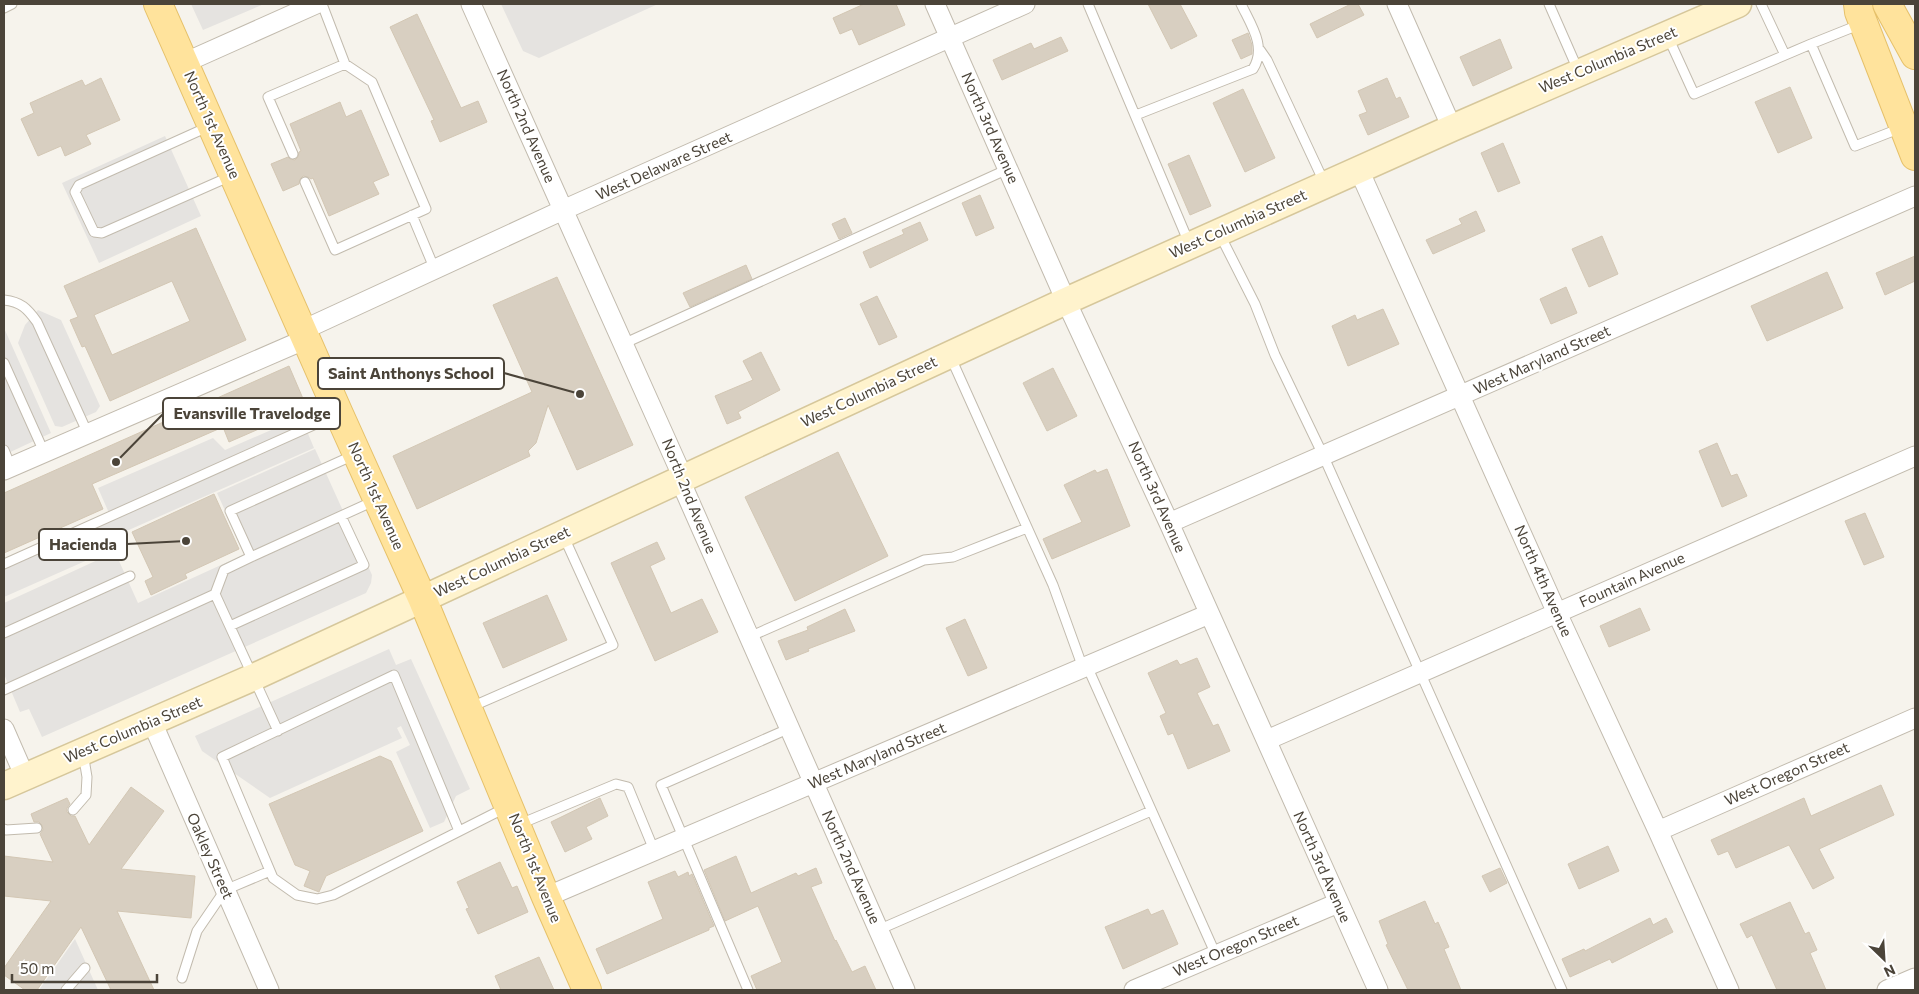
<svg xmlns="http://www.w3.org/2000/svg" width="1919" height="994" font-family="Commissioner,sans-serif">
	<rect width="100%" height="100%" fill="#f6f3ec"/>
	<!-- parking -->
	<path fill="#e5e3e0" d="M 191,4 L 264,4 L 203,30 Z
		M 501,4 L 658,4 L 539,58 L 523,51 Z
		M 165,136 L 201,216 L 99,263 L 62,183 Z
		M 38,310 L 61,320 L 100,406 L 96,412 L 62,427 L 55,426 L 18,343 L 25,325 Z
		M 4,328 L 51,433 L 4,455 Z
		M 301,417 L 314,448 L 113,537 L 117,547 L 4,597 L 4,559 L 109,513 L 98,488 L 213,438 L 225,450 Z
		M 315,449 L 372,575 L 371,583 L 366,593 L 42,737 L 29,709 L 20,712 L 4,674 L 4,603 L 115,552 L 138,603 L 245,554 L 217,493 Z
		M 389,649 L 396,665 L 411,659 L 470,789 L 456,796 L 444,822 L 430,828 L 396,752 L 410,745 L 401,726 L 397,728 L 402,738 L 270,798 L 202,751 L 195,736 Z
		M 75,939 L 98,990 L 39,990 Z"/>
	<!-- building -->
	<path fill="#d8cfc1" stroke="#d3c7b4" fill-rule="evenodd" d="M 864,4 L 896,4 L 905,25 L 859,45 L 852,29 L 840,34 L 833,18 Z
		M 1148,4 L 1180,4 L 1197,36 L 1171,49 Z
		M 1351,4 L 1358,4 L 1364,15 L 1317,38 L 1310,24 Z
		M 417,14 L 461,108 L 478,101 L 487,122 L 440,142 L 431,121 L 434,120 L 390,27 Z
		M 1248,33 L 1252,45 L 1252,54 L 1241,59 L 1232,40 Z
		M 1061,37 L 1068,51 L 1002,80 L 993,60 L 1031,43 L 1034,49 Z
		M 1500,39 L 1512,68 L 1473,86 L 1460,57 Z
		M 101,78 L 120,120 L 86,135 L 91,144 L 65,156 L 61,146 L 38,156 L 21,119 L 34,113 L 30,103 L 82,80 L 85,86 Z
		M 1387,78 L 1396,99 L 1400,97 L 1409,117 L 1368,135 L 1359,115 L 1367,112 L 1358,91 Z
		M 1790,87 L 1812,138 L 1778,153 L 1755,102 Z
		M 1243,89 L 1275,158 L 1245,172 L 1213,103 Z
		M 340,102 L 346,117 L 361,110 L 389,175 L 373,182 L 379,194 L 329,216 L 313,178 L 311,179 L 308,177 L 303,176 L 300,179 L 299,184 L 283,191 L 271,164 L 288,157 L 290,159 L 295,160 L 298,157 L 299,152 L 301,151 L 290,124 Z
		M 1503,143 L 1520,183 L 1498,192 L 1481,153 Z
		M 1189,155 L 1211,206 L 1190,215 L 1168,164 Z
		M 980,195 L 994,228 L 976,236 L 962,203 Z
		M 1476,211 L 1485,231 L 1433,254 L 1426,240 L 1462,224 L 1459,219 Z
		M 845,218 L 852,233 L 839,239 L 832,224 Z
		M 920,222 L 928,240 L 870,268 L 863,252 L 904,234 L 902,230 Z
		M 196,228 L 246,340 L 110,401 L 85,346 L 82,347 L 70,320 L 78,317 L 64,286 ZM 172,281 L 190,321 L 112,355 L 94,315 Z
		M 1602,236 L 1618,274 L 1589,287 L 1572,249 Z
		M 1915,256 L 1915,281 L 1885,295 L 1876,273 Z
		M 746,265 L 752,279 L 690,307 L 683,293 Z
		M 1827,272 L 1843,308 L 1767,341 L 1751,306 Z
		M 557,277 L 633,445 L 577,470 L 548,405 L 536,443 L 528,451 L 530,456 L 417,509 L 393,456 L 532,392 L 493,305 Z
		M 1566,287 L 1577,313 L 1551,324 L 1540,299 Z
		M 877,296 L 897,337 L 879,345 L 860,304 Z
		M 1383,309 L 1399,344 L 1348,366 L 1332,326 L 1355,315 L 1357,320 Z
		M 761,352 L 780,390 L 738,412 L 741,418 L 727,424 L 715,396 L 753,380 L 743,361 Z
		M 289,366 L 307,408 L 229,442 L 223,427 L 92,484 L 103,509 L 4,553 L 4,493 Z
		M 1053,368 L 1077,416 L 1047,431 L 1023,383 Z
		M 1717,443 L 1731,476 L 1737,474 L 1747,496 L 1722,507 L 1699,451 Z
		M 838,452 L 888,556 L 795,601 L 745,497 Z
		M 1107,469 L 1130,526 L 1052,559 L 1043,539 L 1082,522 L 1064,485 L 1095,470 L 1097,473 Z
		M 214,494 L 239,549 L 185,574 L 187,578 L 151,595 L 145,581 L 153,577 L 132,532 Z
		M 1865,513 L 1884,557 L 1864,565 L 1845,521 Z
		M 657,542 L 665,559 L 650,566 L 671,613 L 702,599 L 718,632 L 655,661 L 611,563 Z
		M 547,595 L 567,640 L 503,668 L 483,623 Z
		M 1640,608 L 1650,630 L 1609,647 L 1600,626 Z
		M 845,609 L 855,631 L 808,649 L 809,651 L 786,660 L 778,641 L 808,630 L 807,627 Z
		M 965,619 L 987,668 L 968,676 L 946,628 Z
		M 1197,658 L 1210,687 L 1197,693 L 1213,726 L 1218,724 L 1230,751 L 1188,769 L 1173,733 L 1168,735 L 1160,716 L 1166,713 L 1148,673 L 1177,660 L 1180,665 Z
		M 380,756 L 391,761 L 423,831 L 326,876 L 319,892 L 304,886 L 310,871 L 295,865 L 269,804 Z
		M 1881,785 L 1894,815 L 1819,849 L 1834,878 L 1813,889 L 1789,845 L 1736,868 L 1728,851 L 1718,855 L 1711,840 L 1804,798 L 1811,816 Z
		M 131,787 L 164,811 L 121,869 L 195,876 L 191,918 L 117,911 L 154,990 L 111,990 L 81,927 L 37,990 L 25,990 L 4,975 L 4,968 L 51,901 L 4,896 L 4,856 L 53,862 L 40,834 L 43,830 L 42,825 L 39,822 L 34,822 L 31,814 L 67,798 L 70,804 L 67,808 L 67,812 L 71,816 L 75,816 L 89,845 Z
		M 600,798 L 608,816 L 586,827 L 592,839 L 565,852 L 551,822 Z
		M 1608,846 L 1619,871 L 1579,889 L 1568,864 Z
		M 736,856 L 751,893 L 796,873 L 798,876 L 816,868 L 822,883 L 811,887 L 835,941 L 836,940 L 852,972 L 865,966 L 876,990 L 757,990 L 751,976 L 782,962 L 758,906 L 725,921 L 704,870 Z
		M 500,862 L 512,888 L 517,886 L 528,912 L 478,934 L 466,909 L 469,908 L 457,882 Z
		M 1500,868 L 1507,883 L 1490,892 L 1482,876 Z
		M 675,871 L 678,877 L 688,872 L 689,876 L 692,874 L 714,926 L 709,928 L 709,930 L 607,974 L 596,949 L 663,919 L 648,882 Z
		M 1425,901 L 1435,924 L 1438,922 L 1449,947 L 1444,949 L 1461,990 L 1408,990 L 1386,945 L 1388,944 L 1379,921 Z
		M 1790,902 L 1805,934 L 1809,932 L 1817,950 L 1810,953 L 1826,990 L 1777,990 L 1752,935 L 1747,938 L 1740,924 Z
		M 1148,909 L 1151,915 L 1163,910 L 1178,944 L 1123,969 L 1105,927 Z
		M 1650,918 L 1653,925 L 1666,918 L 1673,932 L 1612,963 L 1610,959 L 1570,977 L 1562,959 L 1584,949 L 1585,951 Z
		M 539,957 L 554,990 L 501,990 L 495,976 Z"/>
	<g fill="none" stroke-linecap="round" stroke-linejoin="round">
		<!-- service casing -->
		<g stroke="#c2bbae" stroke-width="11">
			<path id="service" d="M 1088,4 L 1189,243
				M 1549,4 L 1578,70
				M 1761,4 L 1785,55
				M 4,8 L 12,4
				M 1668,37 L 1694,94 L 1811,44 L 1855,146 L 1901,128
				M 1811,44 L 1861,24
				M 1260,50 L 1267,60 L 1324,182
				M 1136,115 L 1253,69 C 1267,47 1251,25 1241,4
				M 210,126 L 79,185 L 75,192 L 94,232 L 102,233 L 231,176
				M 293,154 L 268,97 L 345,64
				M 305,182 L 335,250 L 426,209 L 372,82 L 345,64 L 322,4
				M 412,215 L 435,270
				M 1220,235 L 1255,304 L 1275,355 L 1323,455 L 1562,990
				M 4,300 C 21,302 27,308 37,322 L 88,434
				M 623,344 L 1008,169
				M 951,358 L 1053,585 L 1083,668
				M 4,363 L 44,452
				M 4,450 L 11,467
				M 354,455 L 230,511 L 251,557 L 376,500
				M 4,564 L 336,415
				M 215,594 L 224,570 L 251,557
				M 230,626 L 364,565 L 341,516
				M 4,633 L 130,576
				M 749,637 L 924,560 L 953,557 L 1027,528
				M 1087,666 L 1216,955
				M 4,690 L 215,594 L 278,731
				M 471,707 L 613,645 L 564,537
				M 73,810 L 86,795 L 87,777 L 83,753
				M 520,824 L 616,784 L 628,787 L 654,850
				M 4,829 L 6,830 L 37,828
				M 459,831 L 394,675 L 222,757 L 273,878 L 297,895 L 317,899 L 333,895 L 507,807
				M 878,930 L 1151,811
				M 182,978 L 197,931 L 225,890 L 270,871
				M 66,990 L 85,968
				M 748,990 L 661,785 L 790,728"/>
		</g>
		<!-- minor casing -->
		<g stroke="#c2bbae" stroke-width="21">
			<path id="minor" d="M 471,4 L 680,471 L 680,480 L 905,990
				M 935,4 L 1066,301 L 1169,523 L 1378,990
				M 1397,4 L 1452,128
				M 184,63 L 316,4
				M 1359,170 L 1557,613 L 1658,831 L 1729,990
				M 303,330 L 563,210 L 1025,4
				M 4,470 L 306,339
				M 1169,523 L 1915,196
				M 152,722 L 269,990
				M 4,729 L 25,777
				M 1267,740 L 1915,456
				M 1658,831 L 1915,718
				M 546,897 L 1209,614
				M 1134,990 L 1338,903
				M 1887,990 L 1915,978"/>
		</g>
		<!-- secondary casing -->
		<g stroke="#d6c79b" stroke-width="29">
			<path id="secondary" d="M 4,786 L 254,677 L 1066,301 L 1452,128 L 1738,4"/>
		</g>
		<!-- primary casing -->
		<g stroke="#e6c16a" stroke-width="30">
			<path id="primary" d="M 158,4 L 339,414 L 422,598 L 546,897 L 587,990
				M 1858,4 L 1859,12 L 1915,156
				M 1887,4 L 1915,55"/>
		</g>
		<!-- service -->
		<use href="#service" stroke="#fff" stroke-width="9"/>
		<!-- minor -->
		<use href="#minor" stroke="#fff" stroke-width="19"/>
		<!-- secondary -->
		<use href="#secondary" stroke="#fff3cd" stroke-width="26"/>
		<!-- primary -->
		<use href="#primary" stroke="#ffe39c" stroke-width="28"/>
	</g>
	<g text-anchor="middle" stroke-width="4" stroke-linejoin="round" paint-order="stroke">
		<!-- street labels -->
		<g font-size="15" fill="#4b4439" stroke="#fff">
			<text transform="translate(1608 60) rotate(-23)" y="5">West Columbia Street</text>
			<text transform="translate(212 125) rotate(66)" y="5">North 1st Avenue</text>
			<text transform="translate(526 126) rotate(66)" y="5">North 2nd Avenue</text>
			<text transform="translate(990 128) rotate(66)" y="5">North 3rd Avenue</text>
			<text transform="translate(664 166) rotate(-24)" y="5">West Delaware Street</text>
			<text transform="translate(1238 224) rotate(-24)" y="5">West Columbia Street</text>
			<text transform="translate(1542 360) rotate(-24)" y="5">West Maryland Street</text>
			<text transform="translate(869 392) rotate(-25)" y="5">West Columbia Street</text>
			<text transform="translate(376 496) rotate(66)" y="5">North 1st Avenue</text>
			<text transform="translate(689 496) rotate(68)" y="5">North 2nd Avenue</text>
			<text transform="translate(1157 497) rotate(66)" y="5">North 3rd Avenue</text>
			<text transform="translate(502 562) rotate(-25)" y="5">West Columbia Street</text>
			<text transform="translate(1632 580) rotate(-24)" y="5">Fountain Avenue</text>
			<text transform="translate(1543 581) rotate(66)" y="5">North 4th Avenue</text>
			<text transform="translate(133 730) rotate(-23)" y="5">West Columbia Street</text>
			<text transform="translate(877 756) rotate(-23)" y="5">West Maryland Street</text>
			<text transform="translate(1787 774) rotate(-24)" y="5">West Oregon Street</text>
			<text transform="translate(210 856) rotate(66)" y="5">Oakley Street</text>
			<text transform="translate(851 867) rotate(66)" y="5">North 2nd Avenue</text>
			<text transform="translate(1322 867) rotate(66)" y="5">North 3rd Avenue</text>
			<text transform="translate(535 868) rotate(68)" y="5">North 1st Avenue</text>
			<text transform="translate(1236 946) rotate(-23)" y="5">West Oregon Street</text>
		</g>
	</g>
	<!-- callouts -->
	<path fill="none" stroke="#4b4439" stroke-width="2" d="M580 394L504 373M116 462L163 414M186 541L127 544"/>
	<g fill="#4b4439" stroke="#fff" stroke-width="2">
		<circle cx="580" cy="394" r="5"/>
		<circle cx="116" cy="462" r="5"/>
		<circle cx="186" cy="541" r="5"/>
	</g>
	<g fill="#fff" stroke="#4b4439" stroke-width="2">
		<rect x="318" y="358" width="186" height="31" rx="5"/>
		<rect x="163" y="398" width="177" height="31" rx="5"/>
		<rect x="39" y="529" width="88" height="31" rx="5"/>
	</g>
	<g font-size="16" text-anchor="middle" font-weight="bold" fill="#4b4439">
		<text x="411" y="379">Saint Anthonys School</text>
		<text x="252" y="419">Evansville Travelodge</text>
		<text x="83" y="550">Hacienda</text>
	</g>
	<!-- border -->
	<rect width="1919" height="994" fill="none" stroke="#4b4439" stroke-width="10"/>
	<!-- north arrow -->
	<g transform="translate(1884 959) rotate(155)" stroke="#ffffff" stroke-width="4" paint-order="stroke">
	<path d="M0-4L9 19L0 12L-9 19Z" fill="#4b4439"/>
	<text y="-8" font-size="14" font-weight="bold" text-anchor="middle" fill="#4b4439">N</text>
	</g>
	<!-- scale -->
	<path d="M12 974v8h145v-8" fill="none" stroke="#4b4439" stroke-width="2.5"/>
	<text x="20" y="974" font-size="15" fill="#4b4439" stroke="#ffffff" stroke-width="4" paint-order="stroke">50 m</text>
</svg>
